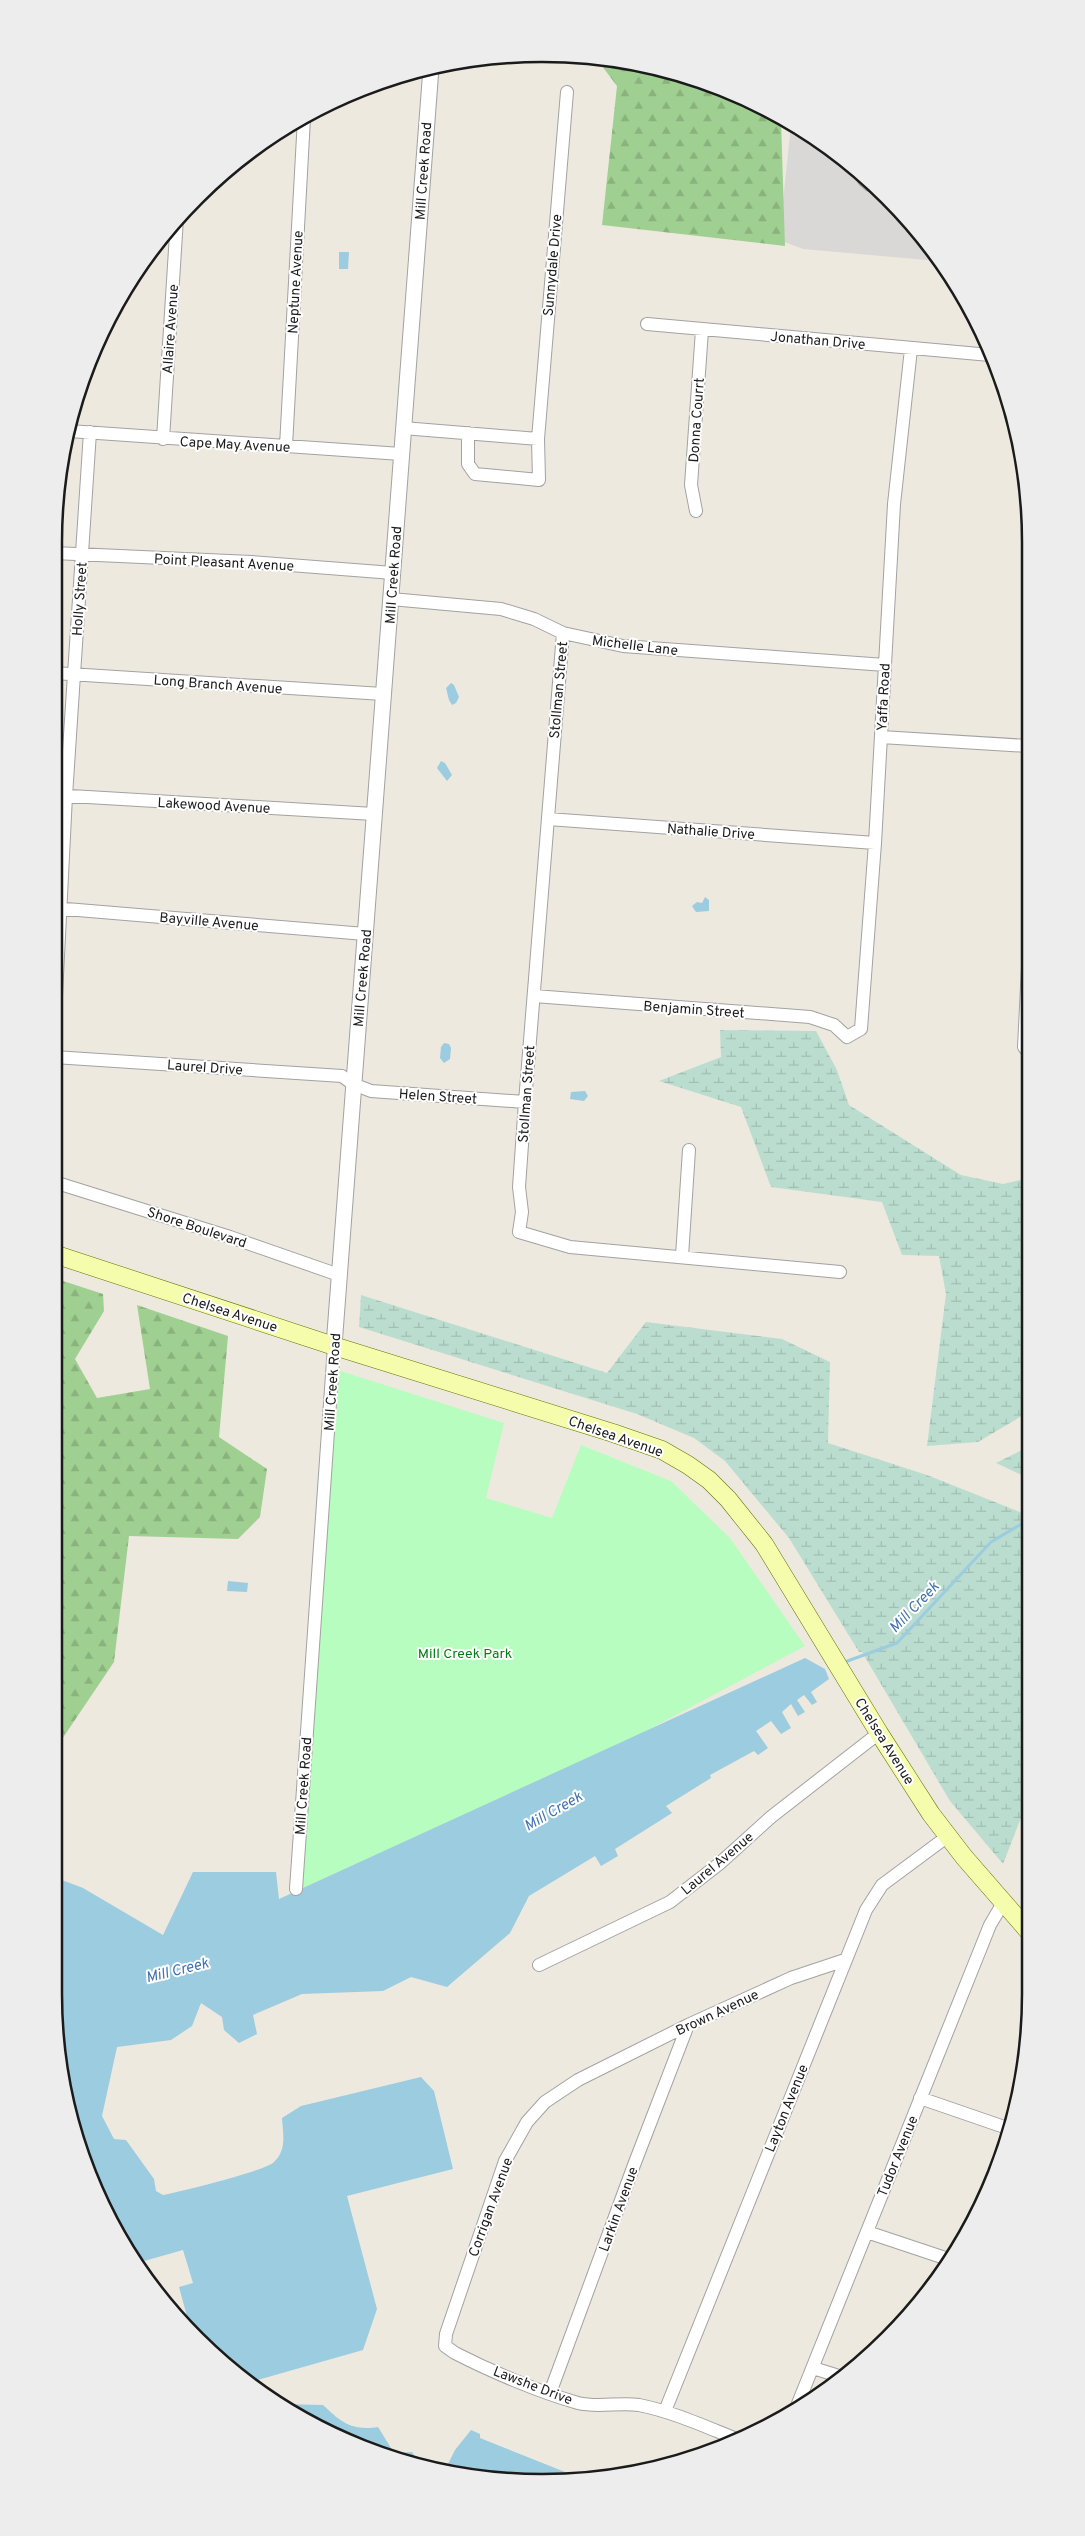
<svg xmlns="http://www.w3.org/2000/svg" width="1085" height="2536" font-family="Overpass,sans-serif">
	<defs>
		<pattern id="forest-firs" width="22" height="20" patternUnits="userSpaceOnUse" patternTransform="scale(1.25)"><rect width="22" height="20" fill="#a0d091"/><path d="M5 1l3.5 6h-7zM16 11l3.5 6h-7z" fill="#89b27c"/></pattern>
		<pattern id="wetland-marsh" width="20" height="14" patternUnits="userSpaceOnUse" patternTransform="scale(1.25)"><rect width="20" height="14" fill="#bbddcf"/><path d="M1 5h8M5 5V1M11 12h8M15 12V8" fill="none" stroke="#a0bdb1"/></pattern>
	</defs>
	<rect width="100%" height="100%" fill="#ede9df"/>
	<!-- residential -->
	<path fill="#d9d8d7" d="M 791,125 L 814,136 L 910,220 L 937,261 L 803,249 L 779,240 Z"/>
	<!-- forest -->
	<path fill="url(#forest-firs)" d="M 596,58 L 606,58 L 699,80 L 781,120 L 785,246 L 602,225 L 617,86 Z
		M 54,1278 L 103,1294 L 104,1311 L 75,1359 L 97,1398 L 150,1389 L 137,1305 L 228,1336 L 219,1437 L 267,1469 L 260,1517 L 238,1539 L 129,1536 L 114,1662 L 54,1751 Z"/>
	<!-- wetland -->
	<path fill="url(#wetland-marsh)" d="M 720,1030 L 816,1031 L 837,1070 L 849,1105 L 961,1175 L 1003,1184 L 1029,1178 L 1030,1411 L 978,1442 L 927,1446 L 946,1294 L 939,1256 L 902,1255 L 882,1202 L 771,1187 L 741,1107 L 659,1081 L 721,1057 Z
		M 361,1295 L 607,1373 L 646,1322 L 782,1339 L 830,1362 L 828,1443 L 927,1475 L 1030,1516 L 1031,1792 L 1003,1864 L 950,1801 L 862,1652 L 859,1652 L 789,1538 L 725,1461 L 694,1438 L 637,1414 L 359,1327 Z
		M 1030,1446 L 1030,1479 L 996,1463 Z"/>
	<!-- park -->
	<path fill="#b7fdc0" d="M 328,1367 L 504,1423 L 486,1498 L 552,1518 L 581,1445 L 671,1481 L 730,1538 L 805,1646 L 416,1854 L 293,1898 Z"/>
	<!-- water -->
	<path fill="#9cccdf" d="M 339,252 L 349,252 L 348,269 L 339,269 Z
		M 451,683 L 454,685 L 459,697 L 456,703 L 452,705 L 449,700 L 446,688 Z
		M 441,761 L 445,763 L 452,775 L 447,781 L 437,768 Z
		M 705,897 L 709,900 L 709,911 L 696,912 L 692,906 L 697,902 L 702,903 Z
		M 444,1043 L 449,1044 L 451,1048 L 450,1059 L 444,1063 L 440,1058 L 441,1047 Z
		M 585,1091 L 588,1096 L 584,1101 L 570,1099 L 571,1092 Z
		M 228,1581 L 248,1583 L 247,1592 L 227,1591 Z
		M 805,1658 L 825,1669 L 829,1679 L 811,1692 L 817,1702 L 812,1705 L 804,1695 L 797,1700 L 805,1712 L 798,1716 L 791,1704 L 782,1712 L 791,1728 L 781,1734 L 771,1721 L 756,1731 L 768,1748 L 758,1755 L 754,1751 L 710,1775 L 711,1778 L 666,1806 L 672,1813 L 615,1849 L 618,1856 L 601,1866 L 595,1856 L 529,1896 L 510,1933 L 447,1987 L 411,1977 L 383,1991 L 302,1994 L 253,2015 L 257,2034 L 239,2043 L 224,2030 L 222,2017 L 201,2003 L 192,2026 L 171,2040 L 117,2047 L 102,2116 L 114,2139 L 126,2140 L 154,2179 L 156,2191 L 163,2195 C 179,2192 265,2171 274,2162 C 287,2150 283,2134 282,2118 L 301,2106 L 421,2077 L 434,2091 L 453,2169 L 347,2196 L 377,2309 L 363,2350 L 247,2383 L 245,2381 L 191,2331 L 179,2287 L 193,2283 L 183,2250 L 137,2263 L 119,2238 L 80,2151 L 63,2089 L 54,1994 L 54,1877 L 83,1888 L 163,1935 L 193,1872 L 276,1872 L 279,1899 Z
		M 279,2404 L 323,2405 C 341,2422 351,2431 378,2427 L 394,2453 L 412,2452 L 421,2465 C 372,2453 321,2432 279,2404 Z
		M 471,2430 L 480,2434 L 480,2438 L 570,2474 L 604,2470 L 636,2473 L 543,2482 L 478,2478 L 445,2470 L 455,2450 Z"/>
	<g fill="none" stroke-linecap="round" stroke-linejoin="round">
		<!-- stream -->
		<path stroke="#9cccdf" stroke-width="3" d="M 842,1663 L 897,1643 L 991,1542 L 1030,1519"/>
		<!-- minor casing -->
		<g stroke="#a2a2a2" stroke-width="14">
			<path id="minor" d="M 864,180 L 870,185
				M 647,324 L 990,355
				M 403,428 L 538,439
				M 69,431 L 401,454
				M 468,433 L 468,464 L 475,474 L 539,480 L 538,439 L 567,92
				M 163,439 L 177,218
				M 286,446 L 304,118
				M 696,511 L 691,485 L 702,330
				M 54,553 L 251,562 L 393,573
				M 391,599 L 501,609 L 534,619 L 563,633 L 623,646 L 885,665
				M 563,633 L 525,1102 L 519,1187 L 522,1212 L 519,1232 L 570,1247 L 840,1272
				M 54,673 L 383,694
				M 881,737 L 1028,746
				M 54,795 L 374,814
				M 548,819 L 875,843
				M 54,908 L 365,934
				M 1028,967 L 1024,1047 L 1029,1053
				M 534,996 L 810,1017 L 834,1025 L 847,1037 L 861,1029 L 875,843 L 894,504 L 911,349
				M 54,1036 L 66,796 L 90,432
				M 54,1057 L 342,1076 L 353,1084 L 371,1091 L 525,1102
				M 54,1182 L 230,1237 L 339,1275
				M 682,1256 L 689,1150
				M 296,1889 L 334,1346
				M 539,1965 L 670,1902 L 719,1864 L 771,1817 L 879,1733
				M 920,2098 L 1010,2129
				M 867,2232 L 951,2260
				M 813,2368 L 842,2377
				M 550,2393 L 634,2165 L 688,2025
				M 665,2411 L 866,1910 L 882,1885 L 948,1836
				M 795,2411 L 990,1925 L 1003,1903
				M 739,2440 C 706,2427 674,2412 639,2405 C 619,2402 598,2408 578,2403 C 539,2392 490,2371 455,2353 L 445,2346 L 446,2334 L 505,2161 L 527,2122 L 545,2102 L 578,2080 L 688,2025 L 791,1978 L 845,1960"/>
		</g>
		<!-- tertiary casing -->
		<g stroke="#a2a2a2" stroke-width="17">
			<path id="tertiary" d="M 334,1346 L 431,68"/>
		</g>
		<!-- secondary casing -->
		<g stroke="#617300" stroke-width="19">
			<path id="secondary" d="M 54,1254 L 334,1346 L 613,1433 L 662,1450 L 688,1465 L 709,1480 L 728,1499 L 764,1544 L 879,1733 L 931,1814 L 964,1857 L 1031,1934"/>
		</g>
		<!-- minor -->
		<use href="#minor" stroke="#fff" stroke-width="12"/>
		<!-- tertiary -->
		<use href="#tertiary" stroke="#fff" stroke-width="15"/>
		<!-- secondary -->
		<use href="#secondary" stroke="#f5fdad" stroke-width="18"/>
	</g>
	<g text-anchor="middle" stroke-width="4" stroke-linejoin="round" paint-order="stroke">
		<!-- street labels -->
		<g font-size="14" fill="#1b1b1b" stroke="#fff">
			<text transform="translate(423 171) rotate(-86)" y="5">Mill Creek Road</text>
			<text transform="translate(552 265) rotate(-85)" y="5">Sunnydale Drive</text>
			<text transform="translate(295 282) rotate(-87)" y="5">Neptune Avenue</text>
			<text transform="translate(170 329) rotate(-86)" y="5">Allaire Avenue</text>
			<text transform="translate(818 340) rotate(5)" y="5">Jonathan Drive</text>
			<text transform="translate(696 420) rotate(-86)" y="5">Donna Courrt</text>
			<text transform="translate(235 444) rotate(3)" y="5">Cape May Avenue</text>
			<text transform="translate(224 562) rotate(3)" y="5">Point Pleasant Avenue</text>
			<text transform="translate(393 575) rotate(-86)" y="5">Mill Creek Road</text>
			<text transform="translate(79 599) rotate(-86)" y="5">Holly Street</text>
			<text transform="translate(635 645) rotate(7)" y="5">Michelle Lane</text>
			<text transform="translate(218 684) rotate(4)" y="5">Long Branch Avenue</text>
			<text transform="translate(558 690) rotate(-85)" y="5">Stollman Street</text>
			<text transform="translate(883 697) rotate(-87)" y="5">Yaffa Road</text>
			<text transform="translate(214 805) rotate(3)" y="5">Lakewood Avenue</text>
			<text transform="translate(711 831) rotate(4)" y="5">Nathalie Drive</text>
			<text transform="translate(209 921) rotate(5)" y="5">Bayville Avenue</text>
			<text transform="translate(362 978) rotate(-85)" y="5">Mill Creek Road</text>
			<text transform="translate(694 1009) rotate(4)" y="5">Benjamin Street</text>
			<text transform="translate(205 1067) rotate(4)" y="5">Laurel Drive</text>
			<text transform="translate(526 1094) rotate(-86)" y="5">Stollman Street</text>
			<text transform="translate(438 1096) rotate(4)" y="5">Helen Street</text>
			<text transform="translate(197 1227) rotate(18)" y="5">Shore Boulevard</text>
			<text transform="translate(230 1312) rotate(18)" y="5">Chelsea Avenue</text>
			<text transform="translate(332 1382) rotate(-86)" y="5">Mill Creek Road</text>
			<text transform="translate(616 1436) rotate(19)" y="5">Chelsea Avenue</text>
			<text transform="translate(885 1741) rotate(58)" y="5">Chelsea Avenue</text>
			<text transform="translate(303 1786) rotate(-86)" y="5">Mill Creek Road</text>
			<text transform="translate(717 1863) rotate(-40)" y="5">Laurel Avenue</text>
			<text transform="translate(717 2012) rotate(-25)" y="5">Brown Avenue</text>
			<text transform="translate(786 2108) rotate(-68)" y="5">Layton Avenue</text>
			<text transform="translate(897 2156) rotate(-68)" y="5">Tudor Avenue</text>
			<text transform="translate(490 2207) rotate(-70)" y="5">Corrigan Avenue</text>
			<text transform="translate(618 2209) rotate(-70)" y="5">Larkin Avenue</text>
			<text transform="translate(533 2385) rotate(21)" y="5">Lawshe Drive</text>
		</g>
		<!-- park labels -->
		<g font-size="14" fill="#047d15" stroke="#fff">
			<text x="465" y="1658">Mill Creek Park</text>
		</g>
		<!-- water labels -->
		<g font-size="15" font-style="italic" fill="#4273af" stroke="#fff">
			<text transform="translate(914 1607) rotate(-46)" y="5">Mill Creek</text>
			<text transform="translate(553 1811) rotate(-30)" y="5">Mill Creek</text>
			<text transform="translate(177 1970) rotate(-14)" y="5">Mill Creek</text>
		</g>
	</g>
	<!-- crop -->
	<path d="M0 0H1085V2536H0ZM542 62H542A480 480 0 0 1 1022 542V1994A480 480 0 0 1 542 2474H542A480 480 0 0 1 62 1994V542A480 480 0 0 1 542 62Z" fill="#ededed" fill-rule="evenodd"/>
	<path fill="none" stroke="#1b1b1b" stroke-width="2.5" d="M542 62H542A480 480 0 0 1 1022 542V1994A480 480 0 0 1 542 2474H542A480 480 0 0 1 62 1994V542A480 480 0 0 1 542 62Z"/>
</svg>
